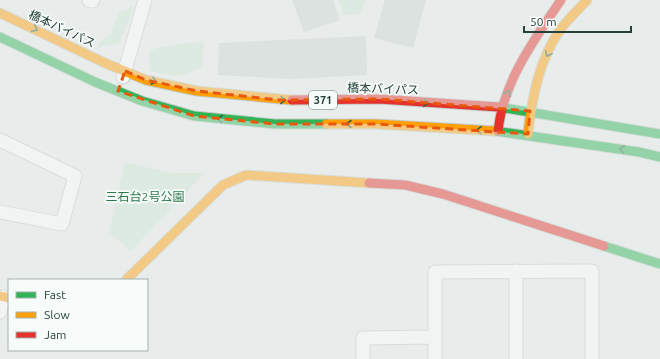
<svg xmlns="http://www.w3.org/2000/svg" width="660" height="359" font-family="Ubuntu,'Noto Sans JP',sans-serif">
	<rect width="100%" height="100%" fill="#e8edeb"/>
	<!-- green -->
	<path fill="#d1e6d8" d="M 339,0 L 366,0 L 360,14 L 344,15 Z
		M 131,6 L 133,6 L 132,15 L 119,43 L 97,48 L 102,39 L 110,36 L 119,12 L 127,10 Z
		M 204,41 L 202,66 C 182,79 172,77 150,71 L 149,51 L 160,47 Z
		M 125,162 L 171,173 L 205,173 L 131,251 L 109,233 Z"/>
	<!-- building -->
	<path fill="#cfd4d2" d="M 292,0 L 333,0 L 340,20 L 304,32 Z
		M 385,0 L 426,0 L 413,48 L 374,38 Z
		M 366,36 L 367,75 L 293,79 L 218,75 L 219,43 Z"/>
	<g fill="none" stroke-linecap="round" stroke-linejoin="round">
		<!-- street casing -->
		<g stroke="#c5cac8" stroke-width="15">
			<path id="street" d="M 89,0 L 92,1 L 93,0
				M 123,77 L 145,0
				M 0,140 L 75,176 L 62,224 L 0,212
				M 0,312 L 3,297
				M 363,359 L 363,338 L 435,337
				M 435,359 L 435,272 L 592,271 L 592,359
				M 516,359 L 516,271"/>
		</g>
		<!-- fast casing -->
		<g stroke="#c3cbc8" stroke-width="11">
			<path id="fast" d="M 0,37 L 95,82 L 142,101 L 194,116 L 275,124 L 326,124
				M 499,107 L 660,134
				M 495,131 L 639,152 L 660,157
				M 604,246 L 660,264"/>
		</g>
		<!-- slow casing -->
		<g stroke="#c3cbc8" stroke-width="11">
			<path id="slow" d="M 0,13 L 105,63 L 146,80 L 197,91 L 292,100
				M 326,124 L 375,124 L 495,131
				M 528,134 C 532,98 539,60 560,30 C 568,19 578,10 587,0
				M 126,280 L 223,185 L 246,175 L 369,183
				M 0,296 L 9,298"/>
		</g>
		<!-- jam casing -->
		<g stroke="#c3cbc8" stroke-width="11">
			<path id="jam" d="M 292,100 L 379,99 L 499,107
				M 498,131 C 503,82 534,40 561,0
				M 369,183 L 405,185 L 443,194 L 604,246"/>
		</g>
		<!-- street -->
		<use href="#street" stroke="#fcfcfc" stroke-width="13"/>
		<!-- fast -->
		<use href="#fast" stroke="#30b455" stroke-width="9"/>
		<!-- slow -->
		<use href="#slow" stroke="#ff9f0a" stroke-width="9"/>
		<!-- jam -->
		<use href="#jam" stroke="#e5322d" stroke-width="9"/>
	</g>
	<!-- one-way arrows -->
	<defs><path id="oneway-chevron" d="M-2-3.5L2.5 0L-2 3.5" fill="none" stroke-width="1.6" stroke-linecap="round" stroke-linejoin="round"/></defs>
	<g stroke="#286442">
		<use href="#oneway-chevron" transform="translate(35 29) rotate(25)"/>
		<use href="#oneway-chevron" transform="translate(548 54) rotate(115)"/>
		<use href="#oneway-chevron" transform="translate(154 81) rotate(13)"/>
		<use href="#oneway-chevron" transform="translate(508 93) rotate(-65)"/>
		<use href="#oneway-chevron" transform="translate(283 100) rotate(1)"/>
		<use href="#oneway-chevron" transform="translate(426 103) rotate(4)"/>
		<use href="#oneway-chevron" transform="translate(220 119) rotate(-175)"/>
		<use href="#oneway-chevron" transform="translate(349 124) rotate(-180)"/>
		<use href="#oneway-chevron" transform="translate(479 130) rotate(-177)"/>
		<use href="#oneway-chevron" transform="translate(622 149) rotate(-171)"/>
	</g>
	<!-- marked area -->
	<path d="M0 0H660V359H0ZM 125,71 L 146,80 L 197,91 L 279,100 L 379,99 L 530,111 L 528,134 L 375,124 L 275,124 L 194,116 L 118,91 Z" fill="#e8edeb" fill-opacity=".55" fill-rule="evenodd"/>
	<path fill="none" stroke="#e8590c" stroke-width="3" stroke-dasharray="8 5" stroke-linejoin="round" d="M 125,71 L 146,80 L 197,91 L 279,100 L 379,99 L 530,111 L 528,134 L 375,124 L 275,124 L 194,116 L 118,91 Z"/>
	<g text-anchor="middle" stroke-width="3.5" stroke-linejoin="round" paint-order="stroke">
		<!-- shield labels -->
		<rect fill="#f7fbf9" stroke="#637a73" stroke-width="1" x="309" y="91" width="28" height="18" rx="3"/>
		<g font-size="11" font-weight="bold" fill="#24423a">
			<text x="323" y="104">371</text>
		</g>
		<!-- street labels -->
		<g font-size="12" fill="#24423a" stroke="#f7fbf9">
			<text transform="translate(62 29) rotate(25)" y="4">橋本バイパス</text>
			<text transform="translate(383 89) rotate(2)" y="4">橋本バイパス</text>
		</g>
		<!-- park labels -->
		<g font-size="12" fill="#2d7a4b" stroke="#f7fbf9">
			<text x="145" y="201">三石台2号公園</text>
		</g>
	</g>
	<!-- legend -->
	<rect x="8" y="279" width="140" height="72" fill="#f7fbf9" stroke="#a3b1ad"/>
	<rect x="16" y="292" width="20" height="6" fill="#30b455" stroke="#a3b1ad"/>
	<text x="44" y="299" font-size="12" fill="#24423a">Fast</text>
	<rect x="16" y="312" width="20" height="6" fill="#ff9f0a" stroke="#a3b1ad"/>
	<text x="44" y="319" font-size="12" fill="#24423a">Slow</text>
	<rect x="16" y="332" width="20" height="6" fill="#e5322d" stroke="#a3b1ad"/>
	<text x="44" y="339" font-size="12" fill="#24423a">Jam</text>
	<!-- scale -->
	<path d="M524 26v6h107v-6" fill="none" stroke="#24423a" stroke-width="2"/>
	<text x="530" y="26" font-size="12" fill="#24423a" stroke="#f7fbf9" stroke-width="3" paint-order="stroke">50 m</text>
</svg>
